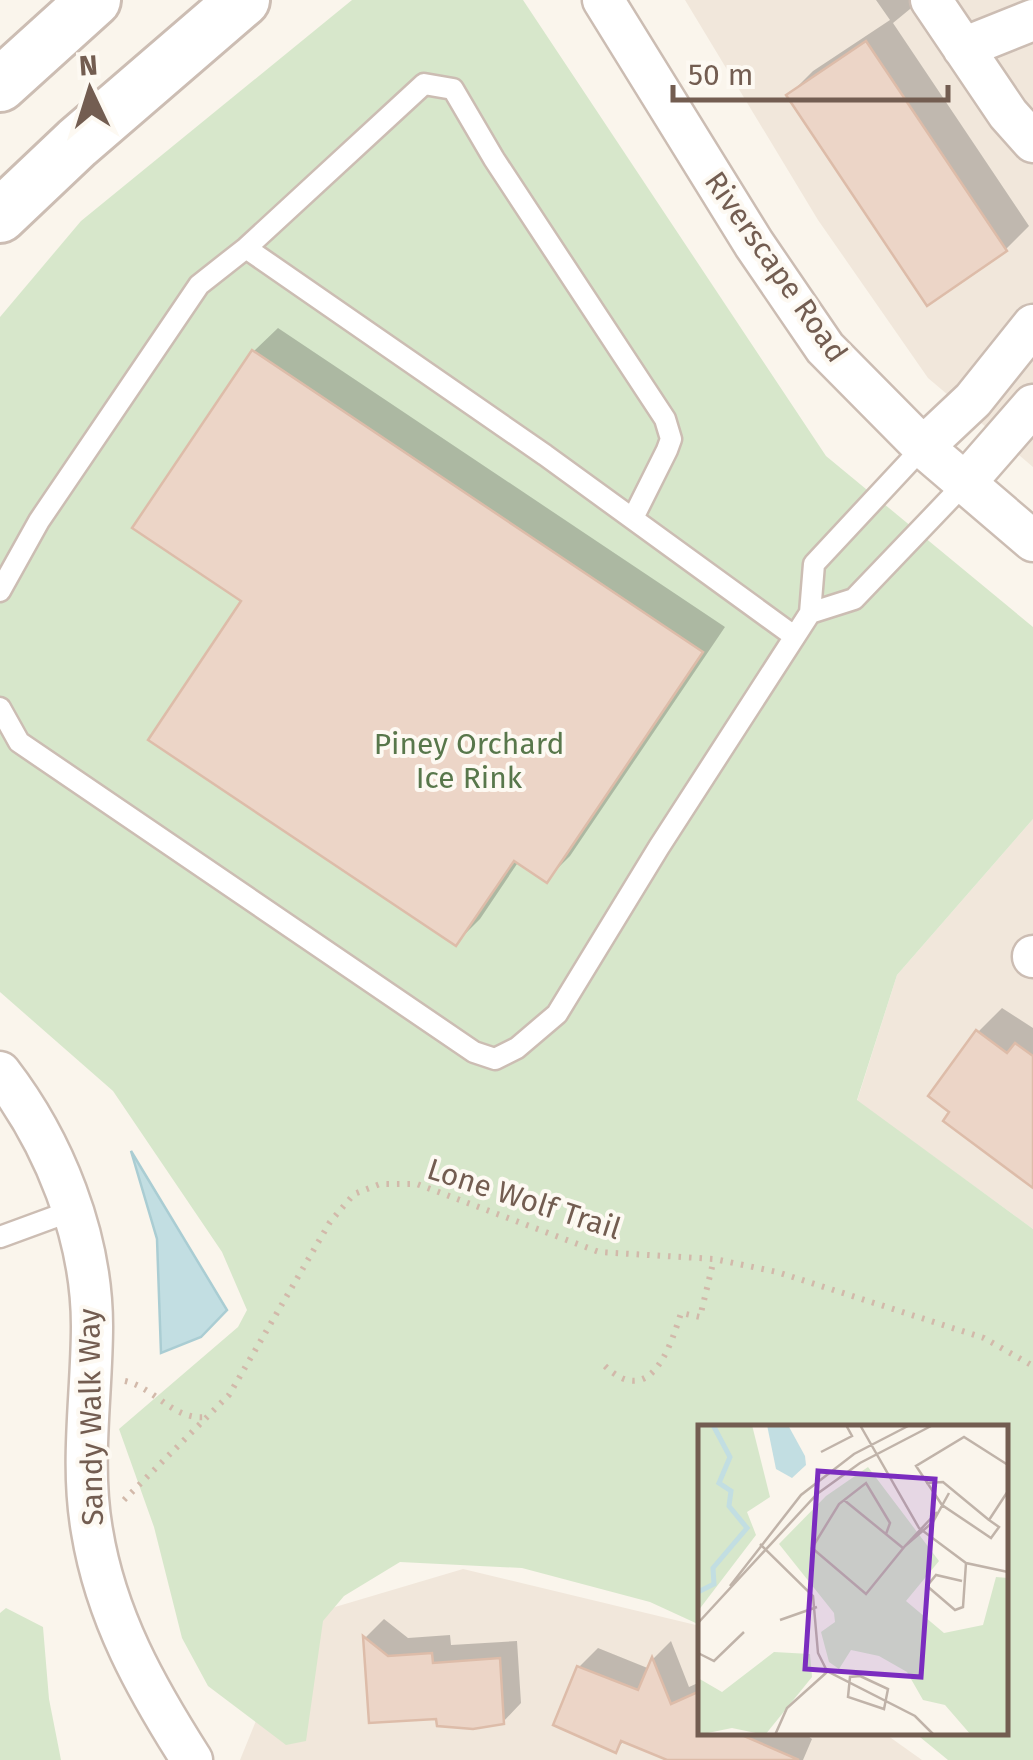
<svg xmlns="http://www.w3.org/2000/svg" width="1033" height="1760" font-family="'Fira Sans',sans-serif">
	<rect width="100%" height="100%" fill="#faf5ec"/>
	<!-- residential -->
	<path fill="#f1e7db" d="M 685,0 L 1033,0 L 1033,467 L 928,378 L 818,220 Z
		M 1033,819 L 1033,1229 L 857,1101 L 897,975 Z
		M 463,1569 L 700,1626 L 700,1732 L 884,1733 L 922,1760 L 240,1760 L 298,1618 Z"/>
	<!-- green -->
	<path fill="#d7e7cb" d="M 352,0 L 523,0 L 826,456 L 1033,627 L 1033,819 L 897,975 L 857,1100 L 1033,1229 L 1033,1760 L 948,1760 L 915,1733 L 1006,1732 L 1006,1428 L 700,1428 L 700,1625 L 650,1602 L 522,1568 L 400,1562 L 344,1596 L 323,1621 L 306,1741 L 286,1745 L 208,1686 L 182,1638 L 154,1527 L 119,1429 L 238,1327 L 247,1310 L 222,1252 L 113,1091 L 0,992 L 0,317 L 81,221 Z
		M 6,1608 L 43,1627 L 49,1699 L 61,1760 L 0,1760 L 0,1613 Z"/>
	<!-- water -->
	<path fill="#c2dee2" stroke="#aacdd3" stroke-width="2.5" d="M 131,1151 L 227,1310 L 201,1337 L 161,1353 L 157,1239 Z"/>
	<!-- shadow -->
	<path fill="#0003" d="M 876,0 L 921,0 L 893,23 L 1029,226 L 1006,249 L 789,95 L 813,71 L 890,20 Z
		M 278,328 L 725,627 L 570,856 L 546,880 L 519,861 L 480,919 L 456,943 L 245,600 L 136,527 L 254,351 Z
		M 1002,1008 L 1033,1028 L 1033,1183 L 978,1032 Z
		M 384,1619 L 408,1638 L 450,1635 L 451,1645 L 517,1641 L 521,1703 L 503,1722 L 439,1717 L 371,1720 L 366,1637 Z
		M 671,1641 L 689,1687 L 700,1682 L 700,1732 L 803,1732 L 812,1739 L 803,1760 L 674,1760 L 625,1740 L 615,1750 L 579,1667 L 598,1648 L 650,1669 L 654,1658 Z"/>
	<!-- building -->
	<path fill="#ecd5c7" stroke="#ddbca9" stroke-width="2.5" d="M 866,41 L 1007,251 L 927,306 L 786,95 Z
		M 252,350 L 703,652 L 547,883 L 514,861 L 456,946 L 148,740 L 241,601 L 132,528 Z
		M 976,1030 L 1007,1053 L 1015,1043 L 1033,1056 L 1033,1188 L 943,1121 L 949,1112 L 928,1096 Z
		M 363,1636 L 388,1656 L 432,1653 L 433,1663 L 500,1658 L 504,1724 L 473,1729 L 437,1726 L 436,1719 L 369,1723 Z
		M 652,1657 L 671,1704 L 700,1691 L 700,1732 L 735,1732 L 799,1760 L 667,1760 L 621,1741 L 616,1753 L 553,1725 L 577,1666 L 638,1690 Z"/>
	<g fill="none" stroke-linecap="round" stroke-linejoin="round">
		<!-- service casing -->
		<g stroke="#ccbdb3" stroke-width="25">
			<path id="service" d="M 246,248 L 545,455 L 794,636
				M 923,447 L 814,564 L 810,613 L 854,599 L 965,483
				M 0,591 L 39,521 L 199,285 L 246,248 L 424,84 L 453,89 L 494,159 L 665,419 L 671,439 L 667,450 L 633,518
				M 0,708 L 19,742 L 474,1052 L 495,1059 L 517,1048 L 557,1014 L 659,847 L 810,613
				M 0,1237 L 71,1211"/>
		</g>
		<!-- minor casing -->
		<g stroke="#ccbdb3" stroke-width="45">
			<path id="minor" d="M 603,0 L 754,244 L 825,348 L 923,447 L 1033,541
				M 931,0 L 1008,114 L 1033,142
				M 963,48 L 1033,20
				M 923,447 L 973,400 L 1033,325
				M 965,483 L 1033,405
				M 1033,956 L 1033,957
				M 0,1072 C 54,1142 92,1236 92,1326 C 92,1394 80,1463 92,1531 C 106,1617 146,1688 192,1760"/>
		</g>
		<!-- tertiary casing -->
		<g stroke="#ccbdb3" stroke-width="58">
			<path id="tertiary" d="M 0,85 L 94,0
				M 0,216 L 77,143 L 243,0"/>
		</g>
		<!-- path -->
		<path stroke="#d2b9aa" stroke-width="6" stroke-dasharray="2.5 8" stroke-linecap="butt" d="M 605,1366 C 650,1409 670,1348 681,1313 L 700,1317 L 714,1259
			M 125,1381 C 156,1388 173,1421 207,1417
			M 124,1500 L 229,1395 L 330,1222 L 354,1194 L 380,1184 L 417,1184 L 599,1252 L 714,1259 L 777,1272 L 984,1338 L 1033,1366"/>
		<!-- service -->
		<use href="#service" stroke="#fff" stroke-width="20"/>
		<!-- minor -->
		<use href="#minor" stroke="#fff" stroke-width="40"/>
		<!-- tertiary -->
		<use href="#tertiary" stroke="#fff" stroke-width="52"/>
	</g>
	<g text-anchor="middle" stroke-width="8" stroke-linejoin="round" paint-order="stroke">
		<!-- street labels -->
		<g font-size="30" fill="#735d51" stroke="#fdf9f2">
			<text transform="translate(776 267) rotate(55)" y="10">Riverscape Road</text>
			<text transform="translate(524 1199) rotate(18)" y="10">Lone Wolf Trail</text>
			<text transform="translate(91 1417) rotate(-91)" y="10">Sandy Walk Way</text>
		</g>
		<!-- park labels -->
		<g font-size="30" fill="#58774b" stroke="#fdf9f2">
			<text x="469" y="754">Piney Orchard<tspan x="469" dy="34">Ice Rink</tspan></text>
		</g>
	</g>
	<!-- overview -->
	<g transform="translate(698 1425)">
		<rect width="310" height="310" fill="#faf5ec"/>
		<path d="M 0,0 L 54,0 L 72,72 L 49,87 L 58,110 L 0,186 ZM 170,42 L 241,136 L 208,176 L 246,208 L 285,200 L 298,152 L 310,153 L 310,310 L 273,310 L 247,280 L 225,275 L 209,247 L 181,231 L 153,225 L 141,244 L 131,237 L 123,207 L 137,197 L 136,188 L 81,119 L 128,71 ZM 76,227 L 112,229 L 114,252 L 67,310 L 34,303 L 0,310 L 0,253 L 24,267 Z" fill="#d7e7cb"/>
		<path d="M 69,0 L 90,0 L 107,31 L 108,40 L 94,53 L 78,44 Z" fill="#c2dee2"/>
		<path fill="none" stroke="#c2dee2" stroke-width="5" d="M 0,167 L 16,159 L 15,143 L 49,103 L 31,81 L 33,66 L 21,58 L 32,32 L 15,0"/>
		<path fill="none" stroke="#c0b3a9" stroke-width="2.5" d="M 162,0 L 221,103 L 268,138 L 310,147M 123,27 L 154,11 L 148,0M 310,40 L 266,12 L 218,41 L 244,80 L 293,113 L 301,102 L 291,95 L 310,66M 228,58 L 245,57 L 291,95M 146,75 L 205,123M 239,87 L 207,121 L 235,97 L 251,68M 188,109 L 192,98 L 168,58 L 141,79 L 114,123 L 168,169 L 207,121M 62,119 L 115,171 L 120,228 L 129,246 L 217,291 L 236,310M 264,156 L 238,150 L 229,161 L 257,185 L 265,182 L 268,138M 32,161 L 103,70 L 156,29 L 212,0M 82,195 L 119,182M 0,198 L 119,69 L 162,38 L 235,0M 0,228 L 16,236 L 46,207M 162,251 L 190,264 L 186,284 L 150,272 L 152,252 ZM 77,310 L 89,283 L 129,247"/>
		<path fill="#7b2cbf" fill-opacity="0.15" stroke="#7b2cbf" stroke-width="5" d="M 120,46 L 237,54 L 223,252 L 107,244 Z"/>
		<rect width="310" height="310" fill="none" stroke="#735d51" stroke-width="5"/>
	</g>
	<!-- north arrow -->
	<g transform="translate(90 90) rotate(356)" stroke="#fdf9f2" stroke-width="8" paint-order="stroke">
	<path d="M0-8L18 38L0 25L-18 38Z" fill="#735d51"/>
	<text y="-15" font-size="28" font-weight="bold" text-anchor="middle" fill="#735d51">N</text>
	</g>
	<!-- scale -->
	<path d="M673 85v15h275v-15" fill="none" stroke="#735d51" stroke-width="5"/>
	<text x="688" y="85" font-size="30" fill="#735d51" stroke="#fdf9f2" stroke-width="8" paint-order="stroke">50 m</text>
</svg>
